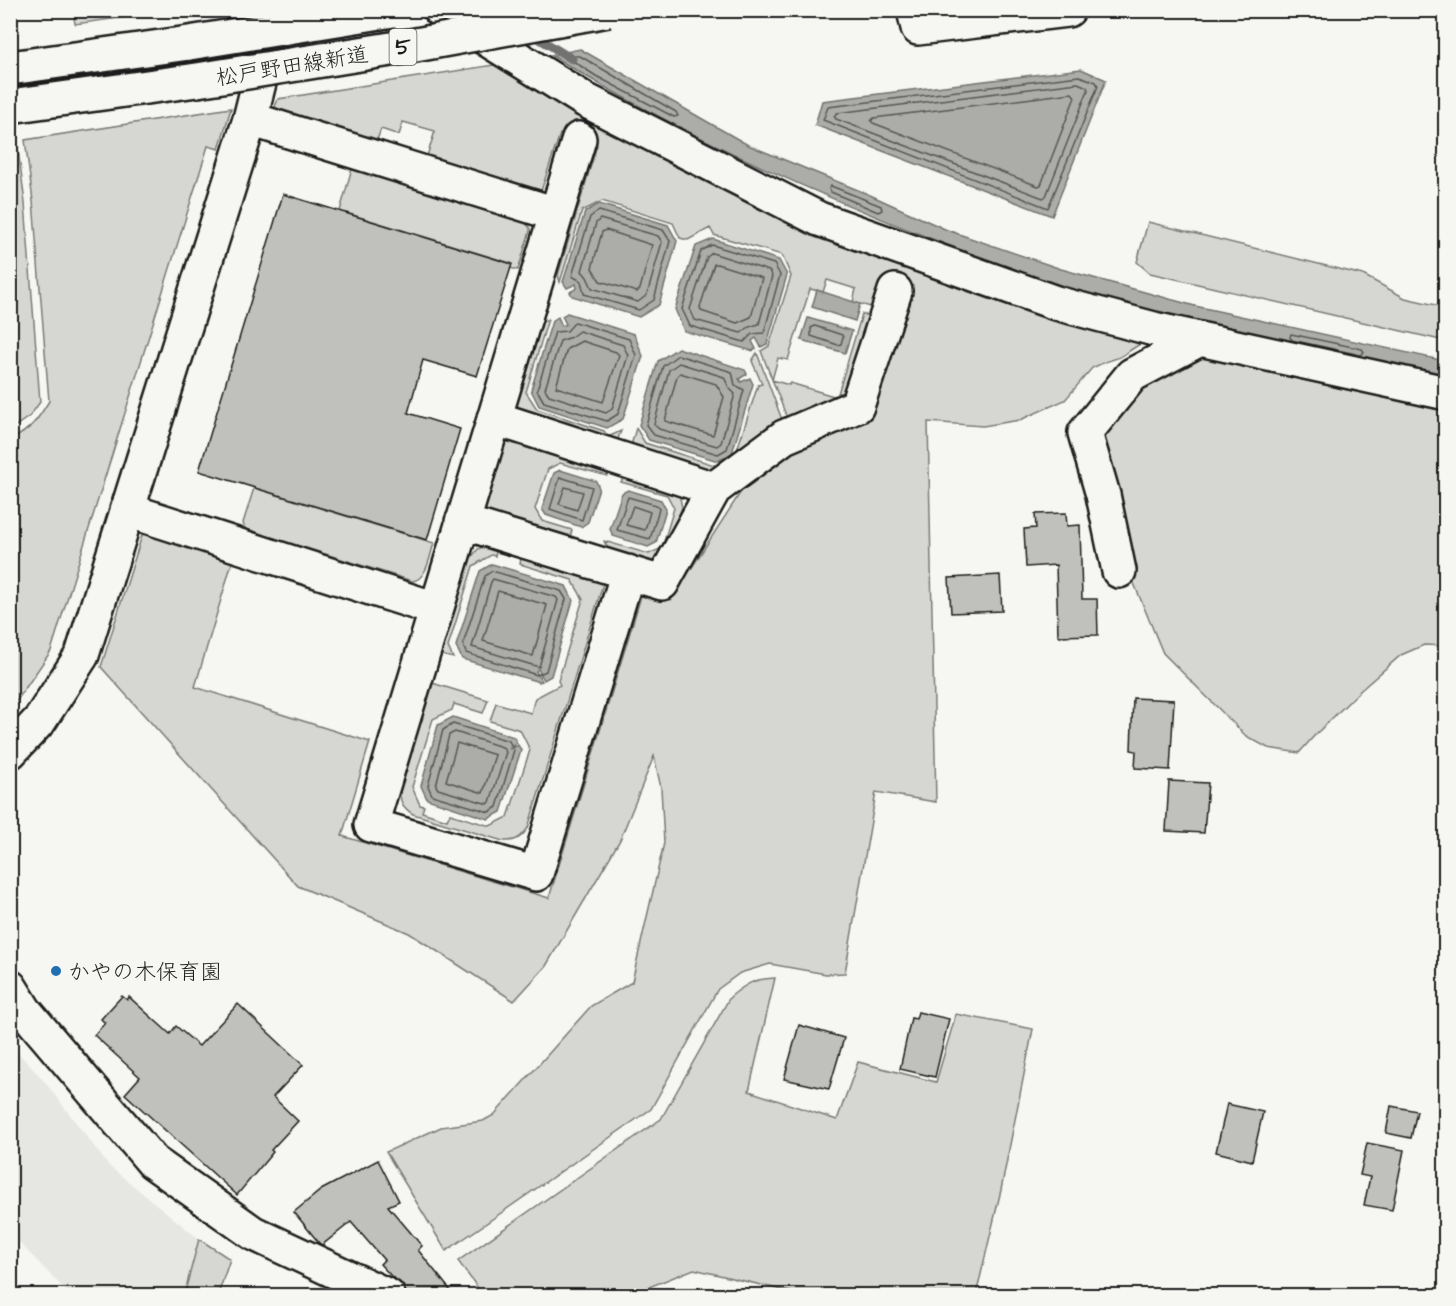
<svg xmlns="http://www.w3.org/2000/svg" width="1456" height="1306" font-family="'Architects Daughter','Klee One',sans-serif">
	<rect width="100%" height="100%" fill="#f6f6f2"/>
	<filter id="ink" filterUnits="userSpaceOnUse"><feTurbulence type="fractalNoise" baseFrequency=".0167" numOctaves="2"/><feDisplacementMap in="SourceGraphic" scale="12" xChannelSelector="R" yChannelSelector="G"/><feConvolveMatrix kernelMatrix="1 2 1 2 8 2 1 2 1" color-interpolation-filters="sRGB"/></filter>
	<g filter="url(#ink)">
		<!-- built -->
		<path fill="#e6e6e2" d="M 10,1044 L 45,1082 L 109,1166 L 199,1239 L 184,1295 L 70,1295 L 11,1234 Z"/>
		<!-- green -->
		<path fill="#d6d6d2" stroke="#797977" stroke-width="1.5" d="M 73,11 L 73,10 L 172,11 L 75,24 Z
			M 500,64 C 550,102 605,129 661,158 C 774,216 892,267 1013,307 C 1055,321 1098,332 1140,344 L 1120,357 L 1105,362 L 1092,368 L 1065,400 L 1020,420 L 983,426 L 928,422 L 936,802 L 876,792 L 845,973 L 826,974 L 770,964 L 740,973 L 718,989 L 651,1109 L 446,1251 L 386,1152 L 441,1127 L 483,1121 L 494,1115 L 591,1006 L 632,982 L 664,843 L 661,788 L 654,756 L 620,840 L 546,966 L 514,1001 L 409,933 L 298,886 L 101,667 L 143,532 L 233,559 L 195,687 L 370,742 L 342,836 L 549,898 L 642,593 L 671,600 L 744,487 L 790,445 L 859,418 L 878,309 L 853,302 L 856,289 L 827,280 L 823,292 L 810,289 L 788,360 L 778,358 L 772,380 L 789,385 L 790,383 L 837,397 L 862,314 L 875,318 L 851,396 L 789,423 L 761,351 L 769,346 L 791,276 L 782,255 L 714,235 L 710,228 L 688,240 L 680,238 L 673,223 L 602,201 L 582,211 L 560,282 L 558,275 L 597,145 L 560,134 L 541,191 L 538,195 L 415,159 L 417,153 L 427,156 L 435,131 L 403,122 L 399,135 L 381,129 L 377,140 L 392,145 L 390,152 L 273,112 L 278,99 Z
			M 231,108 L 219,149 L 208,146 L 51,651 L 11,709 L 11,440 C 31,429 37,421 49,401 L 33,201 L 25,140 Z
			M 11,141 L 17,141 L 25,203 L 40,402 L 30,416 L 11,429 Z
			M 352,168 L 524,221 L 530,228 L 530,231 L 518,270 L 510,268 L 511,263 L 340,211 Z
			M 1148,222 L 1363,275 L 1405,298 L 1445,307 L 1445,341 L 1150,273 L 1137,262 Z
			M 548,319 L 526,392 L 537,409 L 604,431 L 608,437 L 621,431 L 617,441 L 518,412 L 517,402 L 542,322 Z
			M 757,353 L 784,425 L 719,476 L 633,447 L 632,442 L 636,428 L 645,443 L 717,466 L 735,456 L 758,385 L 762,384 L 752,361 Z
			M 1202,357 L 1352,391 L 1397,396 L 1445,408 L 1445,646 L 1424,645 L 1401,655 L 1361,690 L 1315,735 L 1299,753 L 1268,748 L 1246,736 L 1163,653 L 1133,581 L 1118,533 L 1098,437 L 1144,377 L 1165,366 Z
			M 513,438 L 606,470 L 607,476 L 560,463 L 548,469 L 535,509 L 542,521 L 572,530 L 569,541 L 488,514 L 485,509 L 503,445 Z
			M 625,475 L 679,494 L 682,507 L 664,558 L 657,564 C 641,560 609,559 604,541 L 649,554 L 662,548 L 674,508 L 667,495 L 621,482 Z
			M 254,488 L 434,543 C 430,555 427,580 412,581 L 245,529 L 243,523 Z
			M 487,545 L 604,581 L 528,828 C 522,837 516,842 503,841 L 413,814 C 401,807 399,799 400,785 L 432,683 L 488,700 L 483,713 L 454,704 L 452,710 L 433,719 L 412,787 L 420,805 L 424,806 L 422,812 L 447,820 L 450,814 L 490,826 L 508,817 L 530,750 L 520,730 L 490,721 L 496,703 L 531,713 L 535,698 L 560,685 L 558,681 L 583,599 L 572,580 L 520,564 L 521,559 L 496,552 L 495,556 L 491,555 L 473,566 L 448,647 L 453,658 L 441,655 L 470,559 L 478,549 Z
			M 775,978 L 749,1091 L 837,1120 L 858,1062 L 936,1082 L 956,1014 L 1033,1029 L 1001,1190 L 976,1295 L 803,1295 L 694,1269 L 629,1295 L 483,1295 L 458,1261 L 661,1119 L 730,997 C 747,983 754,979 775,978 Z
			M 199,1239 L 230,1259 L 218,1295 L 184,1295 Z"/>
		<!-- water -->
		<path fill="#acaca9" stroke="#727271" stroke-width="1.5" d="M 580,49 L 748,145 L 870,195 L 947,230 L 1061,269 L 1195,306 L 1445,361 L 1445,378 C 1347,356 1247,337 1150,313 C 1080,295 1012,269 945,244 C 809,192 675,132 551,55 Z
			M 1081,69 L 1106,80 L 1052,216 L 815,125 L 822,101 Z
			M 599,204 L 668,225 L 677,241 L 659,305 L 639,317 L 572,296 L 570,292 L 577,288 L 576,284 L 567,288 L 563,282 L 585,212 Z
			M 713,239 L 779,260 L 787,275 L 767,344 L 761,347 L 756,338 L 752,341 L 756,349 L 752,351 L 684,331 L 675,309 L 696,246 Z
			M 817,290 L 860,304 L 855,321 L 812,307 Z
			M 567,313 L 634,334 L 643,356 L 623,419 L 607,428 L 539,406 L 531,390 L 552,321 L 558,317 L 562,326 L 566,324 L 562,316 Z
			M 808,318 L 852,331 L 845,353 L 801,340 Z
			M 678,348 L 745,370 L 747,374 L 739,379 L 741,382 L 750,378 L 753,384 L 732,453 L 718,461 L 649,440 L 639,425 L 658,361 Z
			M 560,470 L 596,481 L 599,488 L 588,522 L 581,527 L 546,515 L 542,509 L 554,473 Z
			M 628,490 L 661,500 L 666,509 L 656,543 L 648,547 L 613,536 L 610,529 L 622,493 Z
			M 492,564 L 566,586 L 573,600 L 551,676 L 544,680 L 538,669 L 536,671 L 542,681 L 539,682 L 462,659 L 456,646 L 480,571 Z
			M 453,717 L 514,737 L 517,743 L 510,747 L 510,749 L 518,745 L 521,750 L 501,812 L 488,819 L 427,799 L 421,786 L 438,725 Z"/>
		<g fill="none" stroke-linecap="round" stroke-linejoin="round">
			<!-- shore -->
			<path stroke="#565654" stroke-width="1.5" d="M 574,56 L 580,56 L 676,112 L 678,116 L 674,117 L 596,76 L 573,61 L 572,58 Z
				M 1079,76 L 1096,82 L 1098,86 L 1048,208 L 823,120 L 828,107 Z
				M 1078,83 L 1087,87 L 1088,90 L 1046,196 L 1043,198 L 836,119 L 834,116 L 837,113 Z
				M 1072,93 L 1075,97 L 1041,185 L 1038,186 L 873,123 L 871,121 L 874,118 Z
				M 831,186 L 881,206 L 882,210 L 878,212 L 831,192 L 829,189 Z
				M 599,211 L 663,230 L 670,241 L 654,300 L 639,310 L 584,294 L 581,281 L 572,276 L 590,217 Z
				M 600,219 L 658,236 L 662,242 L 647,295 L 638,302 L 592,288 L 587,277 L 582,271 L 596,223 Z
				M 606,230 L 652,245 L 640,289 L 637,292 L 600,281 L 592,268 L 602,232 Z
				M 712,245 L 774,264 L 780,275 L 764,333 L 752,334 L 744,342 L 690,326 L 682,309 L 701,251 Z
				M 712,253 L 769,271 L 772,276 L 759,324 L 749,327 L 741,333 L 695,320 L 690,309 L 707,257 Z
				M 714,264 L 717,264 L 762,278 L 751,317 L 737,323 L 701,311 L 700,307 Z
				M 575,322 L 629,339 L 636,355 L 618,414 L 607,421 L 544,402 L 537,390 L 555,332 L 567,331 Z
				M 815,326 L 842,335 L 843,337 L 841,344 L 838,345 L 811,336 L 811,328 Z
				M 579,331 L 623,345 L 628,355 L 612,409 L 606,413 L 549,395 L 545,389 L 560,341 L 571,337 Z
				M 1291,334 L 1362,349 L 1364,352 L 1361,355 L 1292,340 L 1290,337 Z
				M 582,341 L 616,352 L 619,355 L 603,402 L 556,387 L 567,349 Z
				M 678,355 L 732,372 L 735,385 L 744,390 L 727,449 L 718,454 L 654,435 L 646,425 L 663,366 Z
				M 679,363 L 724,377 L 729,388 L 735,394 L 721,443 L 717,446 L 659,429 L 654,424 L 669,370 Z
				M 680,373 L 716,384 L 724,397 L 713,435 L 665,421 L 677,376 Z
				M 560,477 L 592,487 L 582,520 L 550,509 Z
				M 565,487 L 583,492 L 577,510 L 559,504 Z
				M 628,497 L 656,505 L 659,509 L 650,539 L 617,530 Z
				M 633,506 L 650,512 L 645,530 L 626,525 Z
				M 492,571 L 561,591 L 566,599 L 546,671 L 537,675 L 466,653 L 463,644 L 485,576 Z
				M 493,579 L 556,597 L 558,600 L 539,667 L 472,647 L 491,582 Z
				M 498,591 L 547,605 L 533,656 L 483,641 Z
				M 453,724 L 509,741 L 514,750 L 497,807 L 489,812 L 432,795 L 428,786 L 443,730 Z
				M 455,732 L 502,747 L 506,752 L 490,802 L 488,804 L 438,789 L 436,786 L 449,735 Z
				M 457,743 L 495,755 L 483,793 L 446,781 Z"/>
			<!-- stream -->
			<path stroke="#727271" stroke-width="9" d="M 530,33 L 572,59"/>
		</g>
		<!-- building -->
		<path fill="#c0c0bd" stroke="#1c1c1c" stroke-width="1.5" d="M 283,194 L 512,264 L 477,376 L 423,360 L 408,413 L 460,429 L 427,540 L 199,471 Z
			M 1066,513 L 1067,526 L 1080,525 L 1082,599 L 1097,599 L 1098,635 L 1058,636 L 1056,565 L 1026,567 L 1024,529 L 1036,528 L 1035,514 Z
			M 1000,575 L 1002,611 L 951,613 L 949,578 Z
			M 1133,698 L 1174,700 L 1170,770 L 1135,768 L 1136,751 L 1131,750 Z
			M 1169,781 L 1208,783 L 1204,833 L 1166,831 Z
			M 122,996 L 127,1000 L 129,997 L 170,1034 L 176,1026 L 199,1046 L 238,1004 L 303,1065 L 273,1097 L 298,1121 L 271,1150 L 273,1152 L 237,1195 L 125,1094 L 140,1077 L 94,1035 L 105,1023 L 101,1019 Z
			M 918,1012 L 949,1019 L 935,1077 L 900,1069 L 911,1018 L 916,1019 Z
			M 799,1025 L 844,1038 L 829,1089 L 784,1079 Z
			M 1227,1104 L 1263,1112 L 1252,1161 L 1216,1152 Z
			M 1391,1106 L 1417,1111 L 1411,1138 L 1386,1133 Z
			M 1367,1143 L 1404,1150 L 1392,1210 L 1364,1205 L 1370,1177 L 1360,1175 Z
			M 378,1160 L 399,1201 L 388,1206 L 422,1246 L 418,1250 L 455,1296 L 407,1296 L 403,1285 L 391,1276 L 380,1264 L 384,1260 L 351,1222 L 322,1245 L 319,1243 L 294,1212 L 321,1190 Z"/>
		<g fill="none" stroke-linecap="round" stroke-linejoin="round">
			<!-- minor casing -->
			<g stroke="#1c1c1c" stroke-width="38">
				<path id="minor" d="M 440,10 L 585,100 L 819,219 L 1056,303 L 1154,329 L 1446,393
					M 914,10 L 918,28 L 1068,10
					M 250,119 L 556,214
					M 579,139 L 371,825 L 536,874 L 628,572
					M 714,489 L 784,437 L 857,406 L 895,291
					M 127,510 L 436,609
					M 462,522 L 662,583 L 714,489 L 494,418
					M 1119,571 L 1103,495 L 1085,433 L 1132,375 L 1200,339
					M 10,752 L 40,720 L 82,655 L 250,119 L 277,10
					M 10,987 L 25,1011 L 153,1162 L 253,1233 L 388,1296"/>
			</g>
			<!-- major casing -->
			<g stroke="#1c1c1c" stroke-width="38">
				<path id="major" d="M 10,68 L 189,43
					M 10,106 L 197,80"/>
			</g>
			<!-- minor -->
			<use href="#minor" stroke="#f6f6f2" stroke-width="33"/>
			<!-- major -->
			<use href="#major" stroke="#f6f6f2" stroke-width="33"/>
			<!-- major-bridge casing -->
			<g stroke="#1c1c1c" stroke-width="38" stroke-linecap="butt">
				<path id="major-bridge" d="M 189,43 L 393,10
					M 197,80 L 410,46 L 608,10"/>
			</g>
			<!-- major-bridge -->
			<use href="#major-bridge" stroke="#f6f6f2" stroke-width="33"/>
		</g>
	</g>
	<!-- markers -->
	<circle fill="#1f6fb2" stroke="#f6f6f2" stroke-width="2" cx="56" cy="971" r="6"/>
	<g text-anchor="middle" stroke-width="6" stroke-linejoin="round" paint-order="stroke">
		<!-- shield labels -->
		<rect fill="#f6f6f2" stroke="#5d5d5c" stroke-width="1.5" x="389.5" y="29" width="27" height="36" rx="4.5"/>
		<g font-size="21" font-weight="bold" fill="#1c1c1c">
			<text x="403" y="54">5</text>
		</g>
		<!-- street labels -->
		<g font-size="22" fill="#1c1c1c" stroke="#f6f6f2">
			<text transform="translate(292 65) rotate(-9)" y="8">松戸野田線新道</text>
		</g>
		<!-- poi labels -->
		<g font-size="22" fill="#1c1c1c" stroke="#f6f6f2" text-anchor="start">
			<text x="68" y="979">かやの木保育園</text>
		</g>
	</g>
	<!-- margin -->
	<rect width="1456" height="1306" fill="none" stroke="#f6f6f2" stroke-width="36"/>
	<rect x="18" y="18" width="1420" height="1270" fill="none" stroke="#1c1c1c" stroke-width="2" filter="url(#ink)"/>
</svg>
